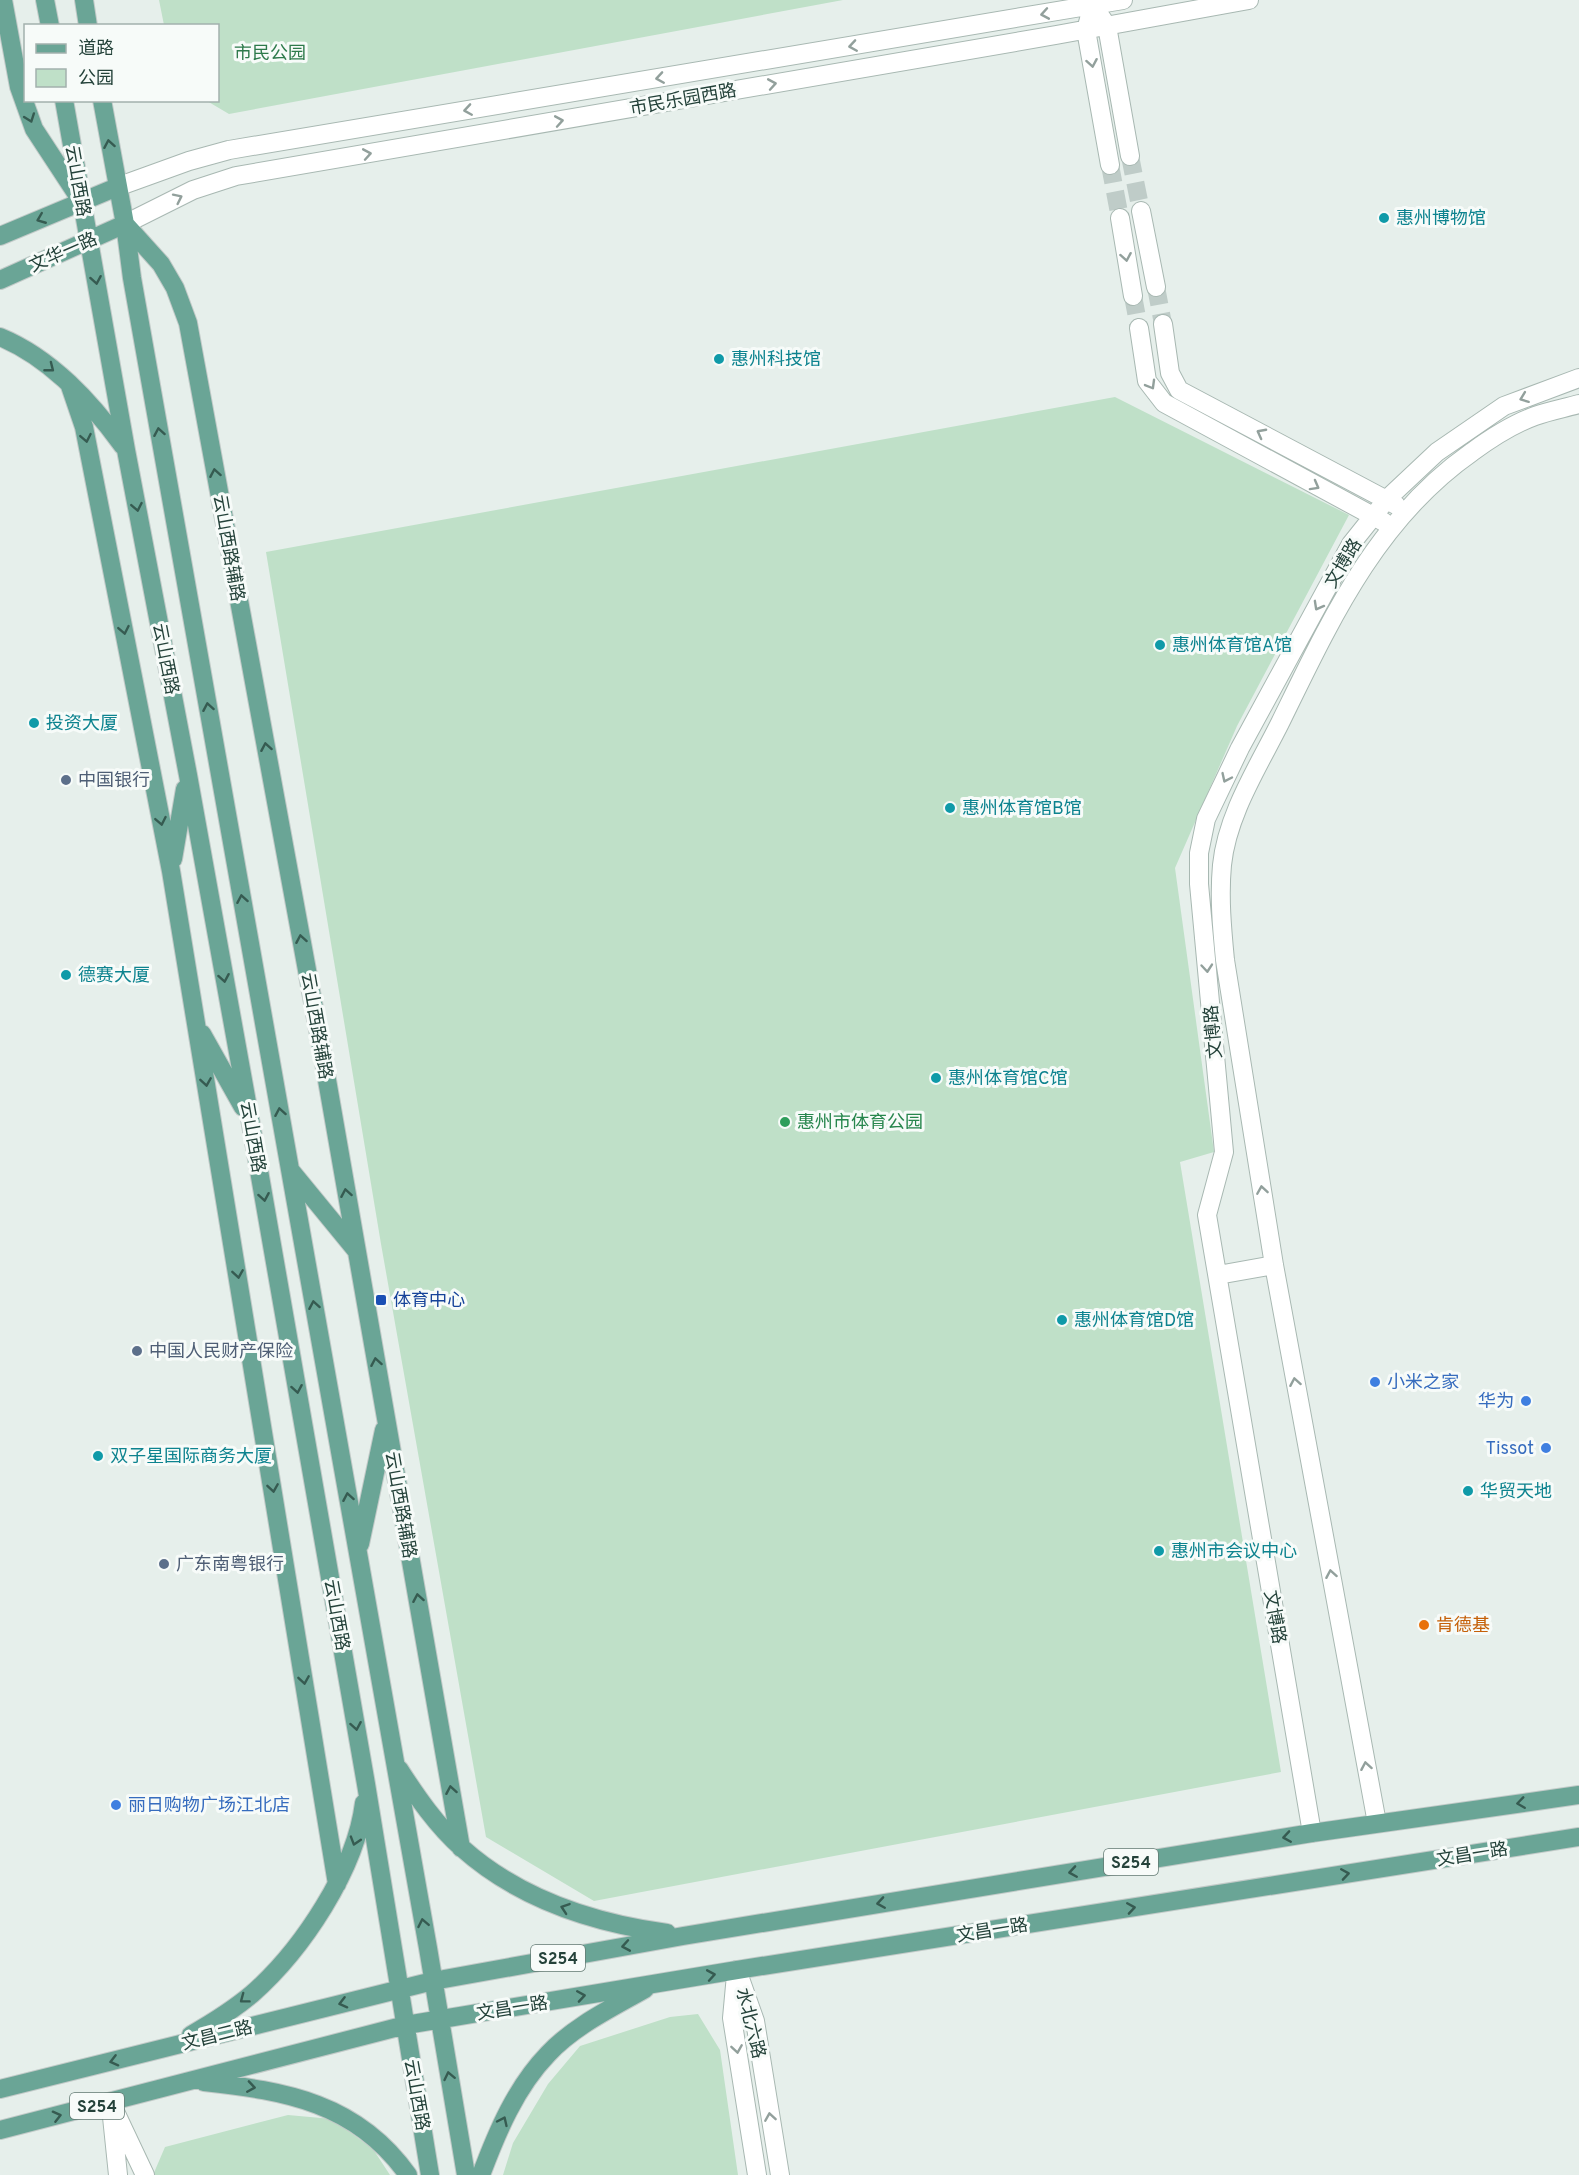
<svg xmlns="http://www.w3.org/2000/svg" width="1579" height="2175" font-family="Overpass,'Noto Sans SC',sans-serif">
	<rect width="100%" height="100%" fill="#e6efeb"/>
	<!-- green -->
	<path fill="#bfe0c8" d="M 159,0 L 843,0 L 229,114 L 207,101 L 218,100 L 218,26 L 164,25 Z
		M 1115,397 L 1349,515 L 1237,726 L 1175,868 L 1214,1152 L 1180,1162 L 1281,1772 L 594,1901 L 486,1837 L 381,1244 L 266,552 Z
		M 698,2014 L 720,2050 L 738,2175 L 503,2175 L 513,2143 L 548,2084 L 580,2046 L 670,2017 Z
		M 288,2115 L 332,2119 L 373,2149 L 390,2175 L 153,2175 L 165,2147 Z"/>
	<g fill="none" stroke-linecap="round" stroke-linejoin="round">
		<!-- minor-tunnel -->
		<path stroke="#bfccc8" stroke-width="18" stroke-dasharray="18 9" stroke-linecap="butt" d="M 1130,156 L 1141,211
			M 1110,165 L 1120,218
			M 1156,287 L 1163,324
			M 1133,296 L 1139,328"/>
		<!-- minor casing -->
		<g stroke="#a8b8b2" stroke-width="20">
			<path id="minor" d="M 1101,17 L 1107,26 L 1130,156
				M 1089,19 L 1086,30 L 1110,165
				M 117,187 L 189,161 L 229,150 L 1123,0
				M 1141,211 L 1156,287
				M 1120,218 L 1133,296
				M 125,224 L 193,190 L 236,176 L 1056,35 L 1249,0
				M 1163,324 L 1170,373 L 1179,390 L 1396,505
				M 1139,328 L 1147,381 L 1164,403 L 1384,522
				M 1218,1275 L 1274,1265
				M 1377,1823 L 1274,1265 L 1225,960 C 1222,929 1219,897 1222,865 C 1227,815 1258,767 1280,723 C 1330,621 1376,519 1472,452 C 1491,438 1513,424 1535,416 C 1549,411 1565,408 1579,404
				M 1312,1833 L 1207,1215 L 1224,1152 L 1199,884 L 1199,853 L 1206,819 L 1240,748 L 1351,544 L 1387,499 L 1437,452 L 1504,406 L 1579,378
				M 737,1970 L 755,2021 L 780,2175
				M 736,1975 L 732,2018 L 757,2175
				M 111,2103 L 145,2175
				M 112,2117 L 118,2175"/>
		</g>
		<!-- major casing -->
		<g stroke="#c2cac8" stroke-width="20">
			<path id="major" d="M 3,0 L 19,87 L 34,129 L 76,193
				M 45,0 L 50,26
				M 84,0 L 88,26
				M 64,100 L 126,450 L 188,775 L 250,1119 L 366,1784 L 430,2175
				M 102,100 L 125,224 L 132,278 L 428,1948 L 466,2175
				M 125,224 L 161,264 L 175,288 L 188,323 L 323,1057 L 461,1848
				M 0,236 L 117,187
				M 0,280 L 125,224
				M 0,337 C 51,358 91,402 123,446
				M 69,383 L 84,427 L 171,871 L 337,1884
				M 173,859 L 185,789
				M 202,1034 L 243,1107
				M 291,1171 L 355,1249
				M 360,1544 L 384,1430
				M 399,1769 C 417,1797 437,1826 462,1848 C 518,1898 593,1923 667,1933
				M 191,2035 C 212,2023 233,2010 252,1994 C 302,1950 356,1869 364,1803
				M 204,2082 C 286,2091 357,2103 408,2175
				M 0,2089 L 433,1981 L 683,1936 L 1312,1833 L 1579,1795
				M 0,2130 L 406,2025 L 737,1970 L 1579,1837
				M 481,2175 C 497,2132 516,2087 548,2054 C 574,2026 612,2008 645,1989"/>
		</g>
		<!-- minor -->
		<use href="#minor" stroke="#fff" stroke-width="18"/>
		<!-- major -->
		<use href="#major" stroke="#6aa596" stroke-width="18"/>
	</g>
	<!-- one-way arrows -->
	<defs><path id="oneway-chevron" d="M-2-3.5L2.5 0L-2 3.5" fill="none" stroke-width="1.6" stroke-linecap="round" stroke-linejoin="round" transform="scale(1.5)"/></defs>
	<g stroke="#92a09c">
		<use href="#oneway-chevron" transform="translate(1045 14) rotate(170)"/>
		<use href="#oneway-chevron" transform="translate(853 46) rotate(171)"/>
		<use href="#oneway-chevron" transform="translate(1092 63) rotate(80)"/>
		<use href="#oneway-chevron" transform="translate(660 78) rotate(171)"/>
		<use href="#oneway-chevron" transform="translate(772 84) rotate(-10)"/>
		<use href="#oneway-chevron" transform="translate(468 110) rotate(171)"/>
		<use href="#oneway-chevron" transform="translate(559 121) rotate(-10)"/>
		<use href="#oneway-chevron" transform="translate(367 154) rotate(-10)"/>
		<use href="#oneway-chevron" transform="translate(178 198) rotate(-26)"/>
		<use href="#oneway-chevron" transform="translate(1126 257) rotate(80)"/>
		<use href="#oneway-chevron" transform="translate(1151 385) rotate(60)"/>
		<use href="#oneway-chevron" transform="translate(1524 398) rotate(159)"/>
		<use href="#oneway-chevron" transform="translate(1261 433) rotate(-152)"/>
		<use href="#oneway-chevron" transform="translate(1315 486) rotate(29)"/>
		<use href="#oneway-chevron" transform="translate(1318 606) rotate(119)"/>
		<use href="#oneway-chevron" transform="translate(1226 778) rotate(115)"/>
		<use href="#oneway-chevron" transform="translate(1207 968) rotate(85)"/>
		<use href="#oneway-chevron" transform="translate(1262 1190) rotate(-99)"/>
		<use href="#oneway-chevron" transform="translate(1295 1382) rotate(-100)"/>
		<use href="#oneway-chevron" transform="translate(1331 1574) rotate(-100)"/>
		<use href="#oneway-chevron" transform="translate(1366 1766) rotate(-100)"/>
		<use href="#oneway-chevron" transform="translate(737 2049) rotate(81)"/>
		<use href="#oneway-chevron" transform="translate(770 2117) rotate(-99)"/>
	</g>
	<g stroke="#365b51">
		<use href="#oneway-chevron" transform="translate(30 118) rotate(70)"/>
		<use href="#oneway-chevron" transform="translate(109 144) rotate(-100)"/>
		<use href="#oneway-chevron" transform="translate(41 219) rotate(158)"/>
		<use href="#oneway-chevron" transform="translate(96 280) rotate(80)"/>
		<use href="#oneway-chevron" transform="translate(50 368) rotate(38)"/>
		<use href="#oneway-chevron" transform="translate(159 432) rotate(-100)"/>
		<use href="#oneway-chevron" transform="translate(86 438) rotate(79)"/>
		<use href="#oneway-chevron" transform="translate(215 473) rotate(-100)"/>
		<use href="#oneway-chevron" transform="translate(137 507) rotate(79)"/>
		<use href="#oneway-chevron" transform="translate(124 630) rotate(79)"/>
		<use href="#oneway-chevron" transform="translate(208 707) rotate(-100)"/>
		<use href="#oneway-chevron" transform="translate(266 747) rotate(-100)"/>
		<use href="#oneway-chevron" transform="translate(161 821) rotate(79)"/>
		<use href="#oneway-chevron" transform="translate(242 899) rotate(-100)"/>
		<use href="#oneway-chevron" transform="translate(301 939) rotate(-100)"/>
		<use href="#oneway-chevron" transform="translate(224 978) rotate(80)"/>
		<use href="#oneway-chevron" transform="translate(206 1082) rotate(81)"/>
		<use href="#oneway-chevron" transform="translate(280 1112) rotate(-100)"/>
		<use href="#oneway-chevron" transform="translate(346 1193) rotate(-100)"/>
		<use href="#oneway-chevron" transform="translate(264 1197) rotate(80)"/>
		<use href="#oneway-chevron" transform="translate(238 1274) rotate(81)"/>
		<use href="#oneway-chevron" transform="translate(314 1305) rotate(-100)"/>
		<use href="#oneway-chevron" transform="translate(376 1362) rotate(-100)"/>
		<use href="#oneway-chevron" transform="translate(297 1389) rotate(80)"/>
		<use href="#oneway-chevron" transform="translate(273 1488) rotate(81)"/>
		<use href="#oneway-chevron" transform="translate(348 1497) rotate(-100)"/>
		<use href="#oneway-chevron" transform="translate(418 1598) rotate(-100)"/>
		<use href="#oneway-chevron" transform="translate(304 1680) rotate(81)"/>
		<use href="#oneway-chevron" transform="translate(356 1726) rotate(80)"/>
		<use href="#oneway-chevron" transform="translate(451 1790) rotate(-100)"/>
		<use href="#oneway-chevron" transform="translate(1521 1803) rotate(172)"/>
		<use href="#oneway-chevron" transform="translate(1287 1837) rotate(171)"/>
		<use href="#oneway-chevron" transform="translate(355 1841) rotate(107)"/>
		<use href="#oneway-chevron" transform="translate(1073 1872) rotate(171)"/>
		<use href="#oneway-chevron" transform="translate(1345 1874) rotate(-9)"/>
		<use href="#oneway-chevron" transform="translate(881 1903) rotate(171)"/>
		<use href="#oneway-chevron" transform="translate(565 1908) rotate(-161)"/>
		<use href="#oneway-chevron" transform="translate(1131 1908) rotate(-9)"/>
		<use href="#oneway-chevron" transform="translate(423 1923) rotate(-101)"/>
		<use href="#oneway-chevron" transform="translate(626 1946) rotate(170)"/>
		<use href="#oneway-chevron" transform="translate(711 1975) rotate(-10)"/>
		<use href="#oneway-chevron" transform="translate(581 1996) rotate(-9)"/>
		<use href="#oneway-chevron" transform="translate(244 1999) rotate(143)"/>
		<use href="#oneway-chevron" transform="translate(343 2003) rotate(166)"/>
		<use href="#oneway-chevron" transform="translate(114 2061) rotate(166)"/>
		<use href="#oneway-chevron" transform="translate(449 2076) rotate(-102)"/>
		<use href="#oneway-chevron" transform="translate(251 2087) rotate(9)"/>
		<use href="#oneway-chevron" transform="translate(57 2116) rotate(-14)"/>
		<use href="#oneway-chevron" transform="translate(503 2121) rotate(-65)"/>
	</g>
	<!-- markers -->
	<g fill="#0f9aa8" stroke="#f7fbf9" stroke-width="2">
		<circle cx="1384" cy="218" r="6"/>
		<circle cx="719" cy="359" r="6"/>
		<circle cx="1160" cy="645" r="6"/>
		<circle cx="34" cy="723" r="6"/>
		<circle cx="950" cy="808" r="6"/>
		<circle cx="66" cy="975" r="6"/>
		<circle cx="936" cy="1078" r="6"/>
		<circle cx="1062" cy="1320" r="6"/>
		<circle cx="98" cy="1456" r="6"/>
		<circle cx="1468" cy="1491" r="6"/>
		<circle cx="1159" cy="1551" r="6"/>
	</g>
	<g fill="#5c6f8a" stroke="#f7fbf9" stroke-width="2">
		<circle cx="66" cy="780" r="6"/>
		<circle cx="137" cy="1351" r="6"/>
		<circle cx="164" cy="1564" r="6"/>
	</g>
	<circle fill="#2e9e5b" stroke="#f7fbf9" stroke-width="2" cx="785" cy="1122" r="6"/>
	<rect fill="#1a4fb4" stroke="#f7fbf9" stroke-width="2" x="375" y="1294" width="12" height="12" rx="3"/>
	<g fill="#3f7fe0" stroke="#f7fbf9" stroke-width="2">
		<circle cx="1375" cy="1382" r="6"/>
		<circle cx="1526" cy="1401" r="6"/>
		<circle cx="1546" cy="1448" r="6"/>
		<circle cx="116" cy="1805" r="6"/>
	</g>
	<circle fill="#e8710a" stroke="#f7fbf9" stroke-width="2" cx="1424" cy="1625" r="6"/>
	<g text-anchor="middle" stroke-width="6" stroke-linejoin="round" paint-order="stroke">
		<!-- shield labels -->
		<g fill="#f7fbf9" stroke="#637a73" stroke-width="1.5">
			<rect x="1104" y="1849" width="54" height="26" rx="4.5"/>
			<rect x="531" y="1945" width="54" height="26" rx="4.5"/>
			<rect x="70" y="2093" width="54" height="26" rx="4.5"/>
		</g>
		<g font-size="16" font-weight="bold" fill="#24423a">
			<text x="1131" y="1868">S254</text>
			<text x="558" y="1964">S254</text>
			<text x="97" y="2112">S254</text>
		</g>
		<!-- park labels -->
		<g font-size="18" fill="#2d7a4b" stroke="#f7fbf9">
			<text x="270" y="59">市民公园</text>
		</g>
		<!-- street labels -->
		<g font-size="18" fill="#24423a" stroke="#f7fbf9">
			<text transform="translate(683 99) rotate(-10)" y="6">市民乐园西路</text>
			<text transform="translate(78 181) rotate(80)" y="6">云山西路</text>
			<text transform="translate(63 252) rotate(-24)" y="6">文华一路</text>
			<text transform="translate(229 548) rotate(80)" y="6">云山西路辅路</text>
			<text transform="translate(1343 563) rotate(-59)" y="6">文博路</text>
			<text transform="translate(166 659) rotate(79)" y="6">云山西路</text>
			<text transform="translate(317 1026) rotate(80)" y="6">云山西路辅路</text>
			<text transform="translate(1213 1032) rotate(-95)" y="6">文博路</text>
			<text transform="translate(253 1137) rotate(80)" y="6">云山西路</text>
			<text transform="translate(401 1505) rotate(80)" y="6">云山西路辅路</text>
			<text transform="translate(337 1615) rotate(80)" y="6">云山西路</text>
			<text transform="translate(1275 1617) rotate(80)" y="6">文博路</text>
			<text transform="translate(1472 1854) rotate(-9)" y="6">文昌一路</text>
			<text transform="translate(992 1930) rotate(-9)" y="6">文昌一路</text>
			<text transform="translate(512 2008) rotate(-9)" y="6">文昌一路</text>
			<text transform="translate(751 2023) rotate(76)" y="6">水北六路</text>
			<text transform="translate(217 2035) rotate(-14)" y="6">文昌二路</text>
			<text transform="translate(417 2095) rotate(80)" y="6">云山西路</text>
		</g>
		<!-- culture labels -->
		<g font-size="18" fill="#0d838f" stroke="#f7fbf9" text-anchor="start">
			<text x="1396" y="224">惠州博物馆</text>
			<text x="731" y="365">惠州科技馆</text>
			<text x="1172" y="651">惠州体育馆A馆</text>
			<text x="46" y="729">投资大厦</text>
			<text x="962" y="814">惠州体育馆B馆</text>
			<text x="78" y="981">德赛大厦</text>
			<text x="948" y="1084">惠州体育馆C馆</text>
			<text x="1074" y="1326">惠州体育馆D馆</text>
			<text x="110" y="1462">双子星国际商务大厦</text>
			<text x="1480" y="1497">华贸天地</text>
			<text x="1171" y="1557">惠州市会议中心</text>
		</g>
		<!-- service labels -->
		<g font-size="18" fill="#4e5e75" stroke="#f7fbf9" text-anchor="start">
			<text x="78" y="786">中国银行</text>
			<text x="149" y="1357">中国人民财产保险</text>
			<text x="176" y="1570">广东南粤银行</text>
		</g>
		<!-- leisure labels -->
		<g font-size="18" fill="#27864d" stroke="#f7fbf9" text-anchor="start">
			<text x="797" y="1128">惠州市体育公园</text>
		</g>
		<!-- transit labels -->
		<g font-size="18" fill="#164399" stroke="#f7fbf9" text-anchor="start">
			<text x="393" y="1306">体育中心</text>
		</g>
		<!-- shop labels -->
		<g font-size="18" fill="#366cbe" stroke="#f7fbf9" text-anchor="start">
			<text x="1387" y="1388">小米之家</text>
			<text x="1514" y="1407" text-anchor="end">华为</text>
			<text x="1534" y="1454" text-anchor="end">Tissot</text>
			<text x="128" y="1811">丽日购物广场江北店</text>
		</g>
		<!-- food labels -->
		<g font-size="18" fill="#c56008" stroke="#f7fbf9" text-anchor="start">
			<text x="1436" y="1631">肯德基</text>
		</g>
	</g>
	<!-- legend -->
	<rect x="24" y="24" width="195" height="78" fill="#f7fbf9" stroke="#a3b1ad" stroke-width="1.5"/>
	<rect x="36" y="44" width="30" height="9" fill="#6aa596" stroke="#a3b1ad" stroke-width="1.5"/>
	<text x="78" y="54" font-size="18" fill="#24423a">道路</text>
	<rect x="36" y="69" width="30" height="18" fill="#bfe0c8" stroke="#a3b1ad" stroke-width="1.5"/>
	<text x="78" y="84" font-size="18" fill="#24423a">公园</text>
</svg>
